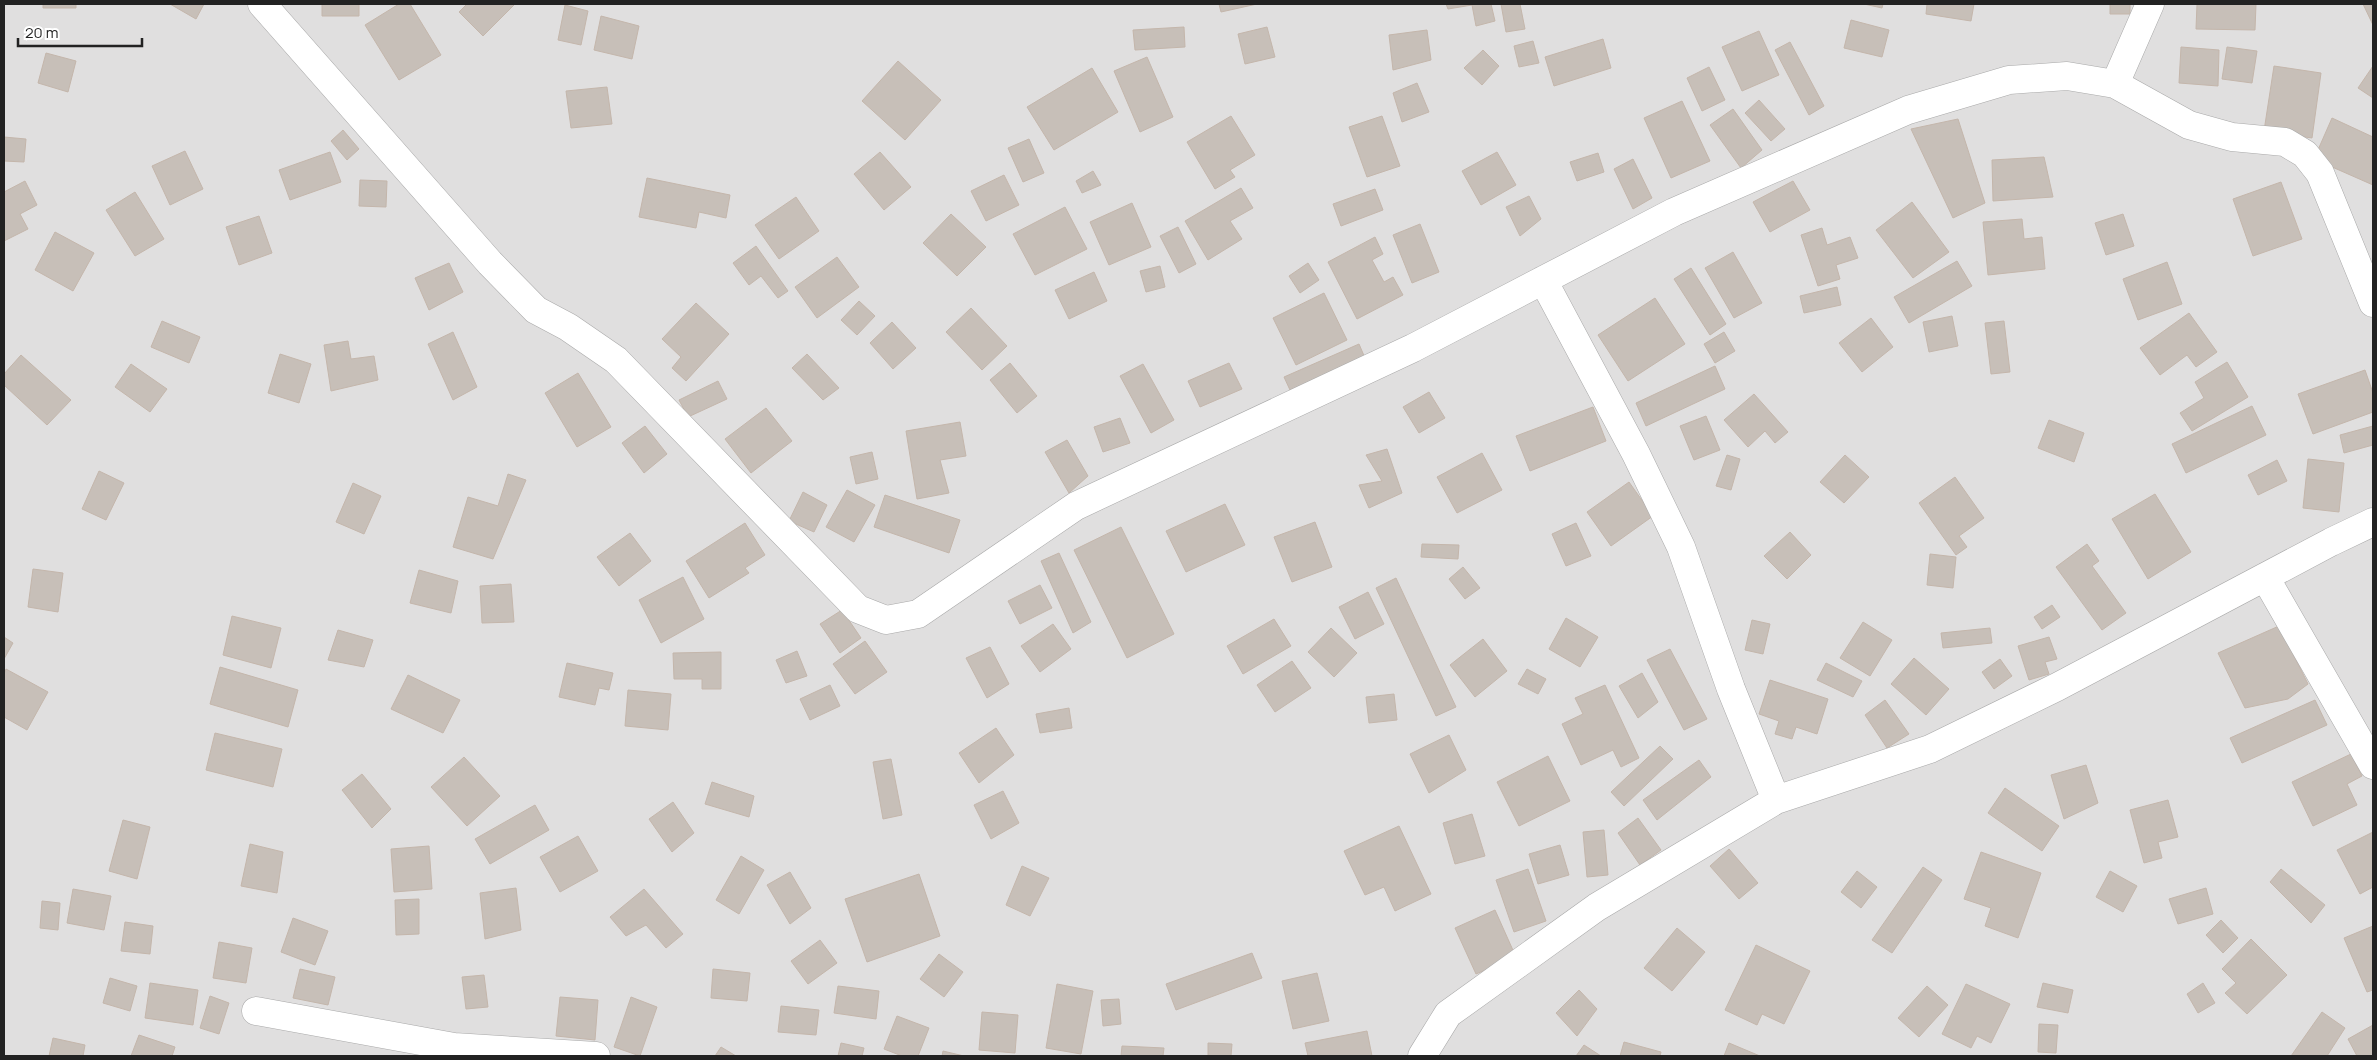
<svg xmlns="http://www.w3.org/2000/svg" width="2377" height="1060" font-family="Manrope,sans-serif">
	<rect width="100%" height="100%" fill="#f2efe9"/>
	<!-- residential -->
	<path fill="#e0dfdf" d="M 4,4 L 2373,4 L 2373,1056 L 4,1056 Z"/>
	<!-- building -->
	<path fill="#c7bfb8" stroke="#c4b6ab" d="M 43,4 L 76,4 L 76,8 L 43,8 Z
		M 170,4 L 204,4 L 196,19 Z
		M 322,4 L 359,4 L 359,16 L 322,16 Z
		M 399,4 L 410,4 L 441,55 L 399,80 L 365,25 Z
		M 467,4 L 515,4 L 483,36 L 459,12 Z
		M 1219,4 L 1257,4 L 1221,12 Z
		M 1446,4 L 1491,4 L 1495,21 L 1476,26 L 1472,5 L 1448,9 Z
		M 1501,4 L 1520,4 L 1525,29 L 1506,32 Z
		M 1864,4 L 1883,4 L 1882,8 Z
		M 1927,4 L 1974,4 L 1971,21 L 1926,14 Z
		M 2079,4 L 2130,4 L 2130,14 L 2110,14 L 2110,4 Z
		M 2197,4 L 2256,4 L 2255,30 L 2196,29 Z
		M 2363,4 L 2373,4 L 2373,25 Z
		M 565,5 L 588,11 L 581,45 L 558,40 Z
		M 601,16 L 639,26 L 632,59 L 594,50 Z
		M 1851,20 L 1889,30 L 1882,57 L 1844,48 Z
		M 1184,27 L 1185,47 L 1135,50 L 1133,30 Z
		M 1267,27 L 1275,57 L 1245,64 L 1238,34 Z
		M 1427,30 L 1431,60 L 1393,70 L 1389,35 Z
		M 1759,31 L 1779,75 L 1742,91 L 1722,47 Z
		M 1603,39 L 1611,68 L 1554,86 L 1545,57 Z
		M 1533,41 L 1539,63 L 1519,67 L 1514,46 Z
		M 1790,42 L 1824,106 L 1809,115 L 1775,50 Z
		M 2181,47 L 2219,50 L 2218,86 L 2179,83 Z
		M 2227,47 L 2257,51 L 2252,83 L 2222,79 Z
		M 1483,50 L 1499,66 L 1482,85 L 1464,68 Z
		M 46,53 L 76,61 L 68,92 L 38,83 Z
		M 1147,57 L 1173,117 L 1140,132 L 1114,71 Z
		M 898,61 L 941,100 L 905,140 L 862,101 Z
		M 2274,66 L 2321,73 L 2312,138 L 2264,131 Z
		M 2373,66 L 2373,98 L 2358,88 Z
		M 1709,67 L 1725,100 L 1702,111 L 1687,78 Z
		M 1092,68 L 1118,112 L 1054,150 L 1027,107 Z
		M 1417,83 L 1429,112 L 1402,122 L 1393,93 Z
		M 607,87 L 612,124 L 571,128 L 566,91 Z
		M 1759,100 L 1785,129 L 1771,141 L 1745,113 Z
		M 1682,101 L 1710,161 L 1671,178 L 1644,118 Z
		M 1733,109 L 1762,150 L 1741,168 L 1710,125 Z
		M 1231,116 L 1255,155 L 1230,170 L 1235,177 L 1215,189 L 1187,142 Z
		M 1382,116 L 1400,166 L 1367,177 L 1349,127 Z
		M 2332,118 L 2373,137 L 2373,185 L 2314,159 Z
		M 1958,119 L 1985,203 L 1953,218 L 1911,129 Z
		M 343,130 L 359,149 L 347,160 L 331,141 Z
		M 4,137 L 26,139 L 24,162 L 4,161 Z
		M 1029,139 L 1044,173 L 1023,182 L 1008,148 Z
		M 185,151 L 203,189 L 170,205 L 152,166 Z
		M 330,152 L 341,182 L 290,200 L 279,170 Z
		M 880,152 L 911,187 L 884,210 L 854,174 Z
		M 1497,152 L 1516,185 L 1481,205 L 1462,171 Z
		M 1598,153 L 1604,172 L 1577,181 L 1570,162 Z
		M 2044,157 L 2053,197 L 1993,201 L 1992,160 Z
		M 1633,159 L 1652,198 L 1633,209 L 1614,169 Z
		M 1093,171 L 1101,185 L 1082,193 L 1076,181 Z
		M 1004,175 L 1019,205 L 986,221 L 971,191 Z
		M 647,178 L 730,195 L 726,218 L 699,212 L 696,228 L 639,217 Z
		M 360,180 L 387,181 L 386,207 L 359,206 Z
		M 25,181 L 37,205 L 20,214 L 28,229 L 4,241 L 4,192 Z
		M 1793,181 L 1810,210 L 1770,232 L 1753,202 Z
		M 2281,182 L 2302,239 L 2253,256 L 2233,199 Z
		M 1241,188 L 1253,208 L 1230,221 L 1242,239 L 1208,260 L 1185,221 Z
		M 1375,189 L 1383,210 L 1341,226 L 1333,204 Z
		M 135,192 L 164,239 L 135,256 L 106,210 Z
		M 1529,196 L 1541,219 L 1520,236 L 1506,207 Z
		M 796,197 L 819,231 L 779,259 L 755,225 Z
		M 1912,202 L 1949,252 L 1913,278 L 1876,230 Z
		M 1132,203 L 1151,247 L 1109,265 L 1090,222 Z
		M 1065,207 L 1087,249 L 1035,275 L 1013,234 Z
		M 951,214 L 986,247 L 957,276 L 923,243 Z
		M 2123,214 L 2134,246 L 2106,255 L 2095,223 Z
		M 259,216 L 272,253 L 239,265 L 226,227 Z
		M 2022,219 L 2024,239 L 2042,237 L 2045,269 L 1988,275 L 1983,222 Z
		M 1420,224 L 1439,272 L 1412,283 L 1393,235 Z
		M 1178,227 L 1196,264 L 1179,273 L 1160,236 Z
		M 1822,228 L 1827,245 L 1850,237 L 1858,258 L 1836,265 L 1840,279 L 1818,286 L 1801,235 Z
		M 55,232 L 94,253 L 73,291 L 35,270 Z
		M 1375,237 L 1383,254 L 1372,260 L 1384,282 L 1393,277 L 1403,295 L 1357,319 L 1328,262 Z
		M 756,246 L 788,291 L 778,298 L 761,276 L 749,285 L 733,263 Z
		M 1733,252 L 1762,303 L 1734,318 L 1705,268 Z
		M 837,257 L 859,287 L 817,318 L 795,287 Z
		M 1957,261 L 1972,286 L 1909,323 L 1894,297 Z
		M 2167,262 L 2182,304 L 2138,320 L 2123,279 Z
		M 449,263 L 463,292 L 429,310 L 415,278 Z
		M 1308,263 L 1319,280 L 1300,293 L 1289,276 Z
		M 1160,266 L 1165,287 L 1146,292 L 1140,271 Z
		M 1691,268 L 1726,324 L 1710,335 L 1674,279 Z
		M 1094,272 L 1107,301 L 1069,319 L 1055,290 Z
		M 1837,287 L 1841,305 L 1804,313 L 1800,296 Z
		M 1324,293 L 1347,340 L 1296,365 L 1273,318 Z
		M 1655,298 L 1685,344 L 1628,381 L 1598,335 Z
		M 859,301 L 875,316 L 857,335 L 841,320 Z
		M 696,303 L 729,334 L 686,381 L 672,368 L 681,357 L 662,339 Z
		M 971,308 L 1007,346 L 982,370 L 946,332 Z
		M 2189,313 L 2217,352 L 2196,367 L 2187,355 L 2160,375 L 2140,348 Z
		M 1952,316 L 1958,346 L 1929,352 L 1923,322 Z
		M 1871,318 L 1893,347 L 1862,372 L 1839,343 Z
		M 162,321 L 200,337 L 189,363 L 151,347 Z
		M 2004,321 L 2010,372 L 1991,374 L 1985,323 Z
		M 892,322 L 916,348 L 893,369 L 870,343 Z
		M 453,332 L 477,387 L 453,400 L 428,344 Z
		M 1724,332 L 1735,351 L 1715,363 L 1704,344 Z
		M 348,341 L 351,359 L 374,356 L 378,380 L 331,391 L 324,345 Z
		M 1359,344 L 1365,358 L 1290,390 L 1284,377 Z
		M 280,354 L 311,364 L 299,403 L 268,393 Z
		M 807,354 L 839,388 L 823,400 L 792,368 Z
		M 21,355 L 71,400 L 47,425 L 4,385 L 4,374 Z
		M 2227,362 L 2248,397 L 2192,431 L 2180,413 L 2204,398 L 2195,382 Z
		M 1010,363 L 1037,396 L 1017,413 L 990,380 Z
		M 1229,363 L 1242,389 L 1200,407 L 1188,381 Z
		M 131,364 L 167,389 L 150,412 L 115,387 Z
		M 1143,364 L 1174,420 L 1151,433 L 1120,376 Z
		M 1715,366 L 1725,389 L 1646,426 L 1636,403 Z
		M 2365,370 L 2373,393 L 2373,412 L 2313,434 L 2298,394 Z
		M 578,373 L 611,427 L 577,447 L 545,393 Z
		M 718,381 L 727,399 L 688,417 L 679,400 Z
		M 1429,392 L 1445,418 L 1419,433 L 1403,407 Z
		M 1754,394 L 1788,432 L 1775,443 L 1765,431 L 1748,447 L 1724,420 Z
		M 2252,406 L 2266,435 L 2186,473 L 2172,444 Z
		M 1593,407 L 1606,441 L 1530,471 L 1516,436 Z
		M 766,408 L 792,441 L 751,473 L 725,439 Z
		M 1706,416 L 1720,450 L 1694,460 L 1680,426 Z
		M 1120,418 L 1130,443 L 1103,452 L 1094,427 Z
		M 2049,420 L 2084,433 L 2074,462 L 2038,448 Z
		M 960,422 L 966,456 L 940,460 L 949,493 L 917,499 L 906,431 Z
		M 645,426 L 667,454 L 644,473 L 622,443 Z
		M 2373,426 L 2373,445 L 2344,453 L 2340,435 Z
		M 1067,440 L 1088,476 L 1069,493 L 1045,452 Z
		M 1387,449 L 1402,493 L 1369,508 L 1359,485 L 1382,481 L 1366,455 Z
		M 872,452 L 878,479 L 856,484 L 850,457 Z
		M 1482,453 L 1502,490 L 1457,513 L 1437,477 Z
		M 1727,455 L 1740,459 L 1731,490 L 1716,486 Z
		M 1845,455 L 1869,477 L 1844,503 L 1820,482 Z
		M 2308,459 L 2344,463 L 2339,512 L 2303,508 Z
		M 2277,460 L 2287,481 L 2258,495 L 2248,475 Z
		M 99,471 L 124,483 L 106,520 L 82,509 Z
		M 508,474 L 526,480 L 493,559 L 453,547 L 468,497 L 498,506 Z
		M 1955,477 L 1984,518 L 1959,536 L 1967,547 L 1956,555 L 1919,503 Z
		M 1629,482 L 1653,516 L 1611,546 L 1587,512 Z
		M 353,483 L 381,496 L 364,534 L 336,522 Z
		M 847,490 L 875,505 L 854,542 L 826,527 Z
		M 803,492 L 827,505 L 814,532 L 789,521 Z
		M 2155,494 L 2191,552 L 2148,579 L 2112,519 Z
		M 885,495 L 960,520 L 949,553 L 874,527 Z
		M 1225,504 L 1245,545 L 1186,572 L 1166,531 Z
		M 1315,522 L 1332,567 L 1292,582 L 1274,537 Z
		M 745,523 L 765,555 L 745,568 L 749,573 L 709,598 L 686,561 Z
		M 1576,523 L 1591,556 L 1566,566 L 1552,534 Z
		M 1121,527 L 1174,634 L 1127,658 L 1074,550 Z
		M 1790,532 L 1811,555 L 1787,579 L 1764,556 Z
		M 630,533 L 651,561 L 619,586 L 597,557 Z
		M 1422,544 L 1459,545 L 1458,559 L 1421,557 Z
		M 2087,544 L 2099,561 L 2092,566 L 2126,613 L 2102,630 L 2056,567 Z
		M 1059,553 L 1091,622 L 1073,633 L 1041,561 Z
		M 1930,554 L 1956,557 L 1953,588 L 1927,585 Z
		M 1463,567 L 1480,588 L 1465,599 L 1449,579 Z
		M 33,569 L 63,573 L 58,612 L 28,607 Z
		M 419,570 L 458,581 L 451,613 L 410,603 Z
		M 683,577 L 704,619 L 661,643 L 639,600 Z
		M 1396,578 L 1456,707 L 1436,716 L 1376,588 Z
		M 511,584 L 514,622 L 482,623 L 480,586 Z
		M 1040,585 L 1052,608 L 1020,624 L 1008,601 Z
		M 1368,592 L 1384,624 L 1355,639 L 1339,607 Z
		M 2052,605 L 2060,617 L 2042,629 L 2034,617 Z
		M 842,610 L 861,638 L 840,653 L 820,624 Z
		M 232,616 L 281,628 L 271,668 L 223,655 Z
		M 1566,618 L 1598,637 L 1580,667 L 1549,649 Z
		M 1274,619 L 1291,646 L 1243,674 L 1227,646 Z
		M 1752,620 L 1770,624 L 1763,654 L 1745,650 Z
		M 1863,622 L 1892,640 L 1870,676 L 1840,658 Z
		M 1053,624 L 1071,649 L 1040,672 L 1021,646 Z
		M 2279,626 L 2308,684 L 2288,699 L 2245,708 L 2218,653 Z
		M 1331,628 L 1357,653 L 1334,677 L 1308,652 Z
		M 1990,628 L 1992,643 L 1943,648 L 1941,633 Z
		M 338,630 L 373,640 L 364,667 L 328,660 Z
		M 4,637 L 13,643 L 4,659 Z
		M 2049,637 L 2057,659 L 2045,662 L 2049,674 L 2029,680 L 2018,646 Z
		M 1483,639 L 1507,671 L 1475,697 L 1450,665 Z
		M 865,641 L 887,672 L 855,694 L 833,664 Z
		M 990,647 L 1009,684 L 987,698 L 966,658 Z
		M 1670,649 L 1707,719 L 1684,730 L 1647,660 Z
		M 797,651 L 807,676 L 786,683 L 776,660 Z
		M 721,652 L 721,689 L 702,689 L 702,679 L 674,679 L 673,653 Z
		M 1914,658 L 1949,689 L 1926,715 L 1891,684 Z
		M 2000,659 L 2012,676 L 1994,689 L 1982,672 Z
		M 1292,661 L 1311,688 L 1275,712 L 1257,685 Z
		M 567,663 L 613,673 L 609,690 L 599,688 L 595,705 L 559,697 Z
		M 1826,663 L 1862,681 L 1853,697 L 1817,680 Z
		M 220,667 L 298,690 L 288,727 L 210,704 Z
		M 6,669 L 48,692 L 27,730 L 4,717 L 4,674 Z
		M 1527,669 L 1546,679 L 1538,694 L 1518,684 Z
		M 1642,673 L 1658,702 L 1638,718 L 1619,686 Z
		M 408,675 L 460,700 L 443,733 L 391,709 Z
		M 1770,680 L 1828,699 L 1817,734 L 1796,727 L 1792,739 L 1775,734 L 1779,721 L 1759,714 Z
		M 830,685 L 840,706 L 810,720 L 800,699 Z
		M 1605,685 L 1639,758 L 1621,767 L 1613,750 L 1581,765 L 1562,724 L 1583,714 L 1575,698 Z
		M 628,690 L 671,694 L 668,730 L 625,726 Z
		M 1394,694 L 1397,720 L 1369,723 L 1366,697 Z
		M 1885,700 L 1909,734 L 1887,748 L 1865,715 Z
		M 2315,700 L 2327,725 L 2242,763 L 2230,738 Z
		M 1069,708 L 1072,728 L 1040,733 L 1036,714 Z
		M 996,728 L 1014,755 L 979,783 L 959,753 Z
		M 215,733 L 282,749 L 273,787 L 206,770 Z
		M 1449,735 L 1466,770 L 1429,793 L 1410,754 Z
		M 1660,746 L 1673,759 L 1624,806 L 1611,792 Z
		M 2351,754 L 2362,776 L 2347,784 L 2357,805 L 2313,826 L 2292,782 Z
		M 1548,756 L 1570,801 L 1519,826 L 1497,782 Z
		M 464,757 L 500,796 L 467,826 L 431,787 Z
		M 891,759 L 902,815 L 883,819 L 873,762 Z
		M 1699,760 L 1711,777 L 1657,820 L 1643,800 Z
		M 2086,765 L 2098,803 L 2064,819 L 2051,775 Z
		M 362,774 L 391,809 L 372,828 L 342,790 Z
		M 712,782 L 754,796 L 749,817 L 705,804 Z
		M 2005,788 L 2059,826 L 2042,851 L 1988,813 Z
		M 1003,791 L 1019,823 L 991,839 L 974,805 Z
		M 2168,800 L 2178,837 L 2158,842 L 2162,858 L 2144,863 L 2130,810 Z
		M 673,802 L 694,833 L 672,852 L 649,819 Z
		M 535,805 L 549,830 L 490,864 L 475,839 Z
		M 1472,814 L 1485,856 L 1455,864 L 1443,823 Z
		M 1638,818 L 1661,850 L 1640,865 L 1618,833 Z
		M 123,820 L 150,827 L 137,879 L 109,871 Z
		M 1399,826 L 1431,894 L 1395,911 L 1384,887 L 1365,895 L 1344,851 Z
		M 1604,830 L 1608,875 L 1587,877 L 1583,832 Z
		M 2373,832 L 2373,887 L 2360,894 L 2337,850 Z
		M 578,836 L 598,871 L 560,892 L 540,857 Z
		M 250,844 L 283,852 L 277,893 L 241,886 Z
		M 1560,845 L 1569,875 L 1538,884 L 1529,854 Z
		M 429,846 L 432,889 L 394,892 L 391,849 Z
		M 1729,849 L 1758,883 L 1739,899 L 1710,866 Z
		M 1981,852 L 2041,873 L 2018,938 L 1985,926 L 1991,908 L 1964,899 Z
		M 741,856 L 764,870 L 739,914 L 716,900 Z
		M 1022,866 L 1049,878 L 1030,916 L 1006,905 Z
		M 1923,867 L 1942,880 L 1892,953 L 1872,940 Z
		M 1528,869 L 1546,921 L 1514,932 L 1496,880 Z
		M 2281,869 L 2325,905 L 2311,923 L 2270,882 Z
		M 1857,871 L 1877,887 L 1861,908 L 1841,892 Z
		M 2110,871 L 2137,886 L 2123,912 L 2096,897 Z
		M 790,872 L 811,908 L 790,924 L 767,885 Z
		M 919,874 L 940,936 L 867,962 L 845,899 Z
		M 516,888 L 521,930 L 485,939 L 480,893 Z
		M 2206,888 L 2213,914 L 2178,924 L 2169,899 Z
		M 73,889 L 111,896 L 104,930 L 67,923 Z
		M 644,889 L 683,934 L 666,948 L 646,925 L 626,936 L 610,917 Z
		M 419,899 L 419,934 L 396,935 L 395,900 Z
		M 42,901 L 60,903 L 58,930 L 40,928 Z
		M 1495,910 L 1516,957 L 1476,974 L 1455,928 Z
		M 293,918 L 328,931 L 315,965 L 281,952 Z
		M 2221,920 L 2238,938 L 2223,953 L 2206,935 Z
		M 125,922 L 153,926 L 150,954 L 121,951 Z
		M 2373,926 L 2373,990 L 2367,992 L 2344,938 Z
		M 1677,928 L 1705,952 L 1672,991 L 1644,968 Z
		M 2251,939 L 2287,975 L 2247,1014 L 2225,993 L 2236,983 L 2222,969 Z
		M 820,940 L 837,963 L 808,984 L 791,961 Z
		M 219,942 L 252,948 L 246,983 L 213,978 Z
		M 1756,945 L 1810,971 L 1784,1024 L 1762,1014 L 1757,1025 L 1725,1010 Z
		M 1252,953 L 1262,978 L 1176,1010 L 1166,984 Z
		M 939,954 L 963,972 L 944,997 L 920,979 Z
		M 300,969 L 335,977 L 328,1005 L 293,998 Z
		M 713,969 L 750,973 L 747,1001 L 711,998 Z
		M 1317,973 L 1329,1021 L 1293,1029 L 1282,981 Z
		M 484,975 L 488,1007 L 466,1009 L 462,977 Z
		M 110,978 L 137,986 L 130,1011 L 103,1003 Z
		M 150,983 L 198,990 L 193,1025 L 145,1018 Z
		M 2043,983 L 2073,990 L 2068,1013 L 2037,1007 Z
		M 2203,983 L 2215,1003 L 2198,1013 L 2187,994 Z
		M 1057,984 L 1093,991 L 1081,1054 L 1046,1048 Z
		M 1966,984 L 2010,1004 L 1991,1043 L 1977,1036 L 1971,1048 L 1942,1034 Z
		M 838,986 L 879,991 L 876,1019 L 834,1013 Z
		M 1927,986 L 1948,1005 L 1919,1037 L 1898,1018 Z
		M 1579,990 L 1597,1009 L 1577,1036 L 1556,1013 Z
		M 210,996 L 229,1003 L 219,1034 L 200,1028 Z
		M 560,997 L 598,1000 L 595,1040 L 556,1036 Z
		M 631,997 L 657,1007 L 640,1056 L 614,1047 Z
		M 1119,999 L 1121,1024 L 1103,1026 L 1101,1000 Z
		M 781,1006 L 819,1010 L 816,1035 L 778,1032 Z
		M 982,1012 L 1018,1015 L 1015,1053 L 979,1050 Z
		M 2322,1012 L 2345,1028 L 2327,1056 L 2291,1056 Z
		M 897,1016 L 929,1028 L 918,1056 L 902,1056 L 884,1049 Z
		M 2039,1024 L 2058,1025 L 2056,1053 L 2038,1052 Z
		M 2373,1025 L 2373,1056 L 2357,1056 L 2348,1039 Z
		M 1367,1031 L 1372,1056 L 1308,1056 L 1305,1043 Z
		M 139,1035 L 175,1047 L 172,1056 L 131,1056 Z
		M 53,1038 L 85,1045 L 83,1056 L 49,1056 Z
		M 1624,1042 L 1661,1052 L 1660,1056 L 1620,1056 Z
		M 841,1043 L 864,1048 L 862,1056 L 838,1056 Z
		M 1208,1043 L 1232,1044 L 1231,1056 L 1208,1056 Z
		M 1729,1043 L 1760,1056 L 1724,1056 Z
		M 1584,1045 L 1601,1056 L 1576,1056 Z
		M 1122,1046 L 1164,1048 L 1163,1056 L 1121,1056 Z
		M 721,1047 L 736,1056 L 715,1056 Z
		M 943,1051 L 964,1056 L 942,1056 Z"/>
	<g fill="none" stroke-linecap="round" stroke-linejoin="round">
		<!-- street casing -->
		<g stroke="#a9a9a9" stroke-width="29">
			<path id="street" d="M 262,4 L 490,263 L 536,310 L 568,327 L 616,360 L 858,609 L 886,620 L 918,614 L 1076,506 L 1413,348 L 1674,212 L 1908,110 L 2009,80 L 2067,76 L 2115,84 L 2150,4
				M 2115,84 L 2189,125 L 2232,137 L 2285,142 L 2305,154 L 2320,173 L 2373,303
				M 1543,280 L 1636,454 L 1681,547 L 1731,689 L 1776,800
				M 2265,577 L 2373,765
				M 256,1011 L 454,1047 L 596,1056
				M 1422,1056 L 1448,1014 L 1597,907 L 1776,800 L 1930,749 L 2057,687 L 2331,542 L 2373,522"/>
		</g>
		<!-- street -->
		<use href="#street" stroke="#fff" stroke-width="28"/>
	</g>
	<!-- border -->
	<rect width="2377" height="1060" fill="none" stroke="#222222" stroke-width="10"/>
	<!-- scale -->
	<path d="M18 38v8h124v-8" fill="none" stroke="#222222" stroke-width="2.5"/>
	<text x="25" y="38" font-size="15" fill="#222222" stroke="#ffffff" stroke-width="4" paint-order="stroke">20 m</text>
</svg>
